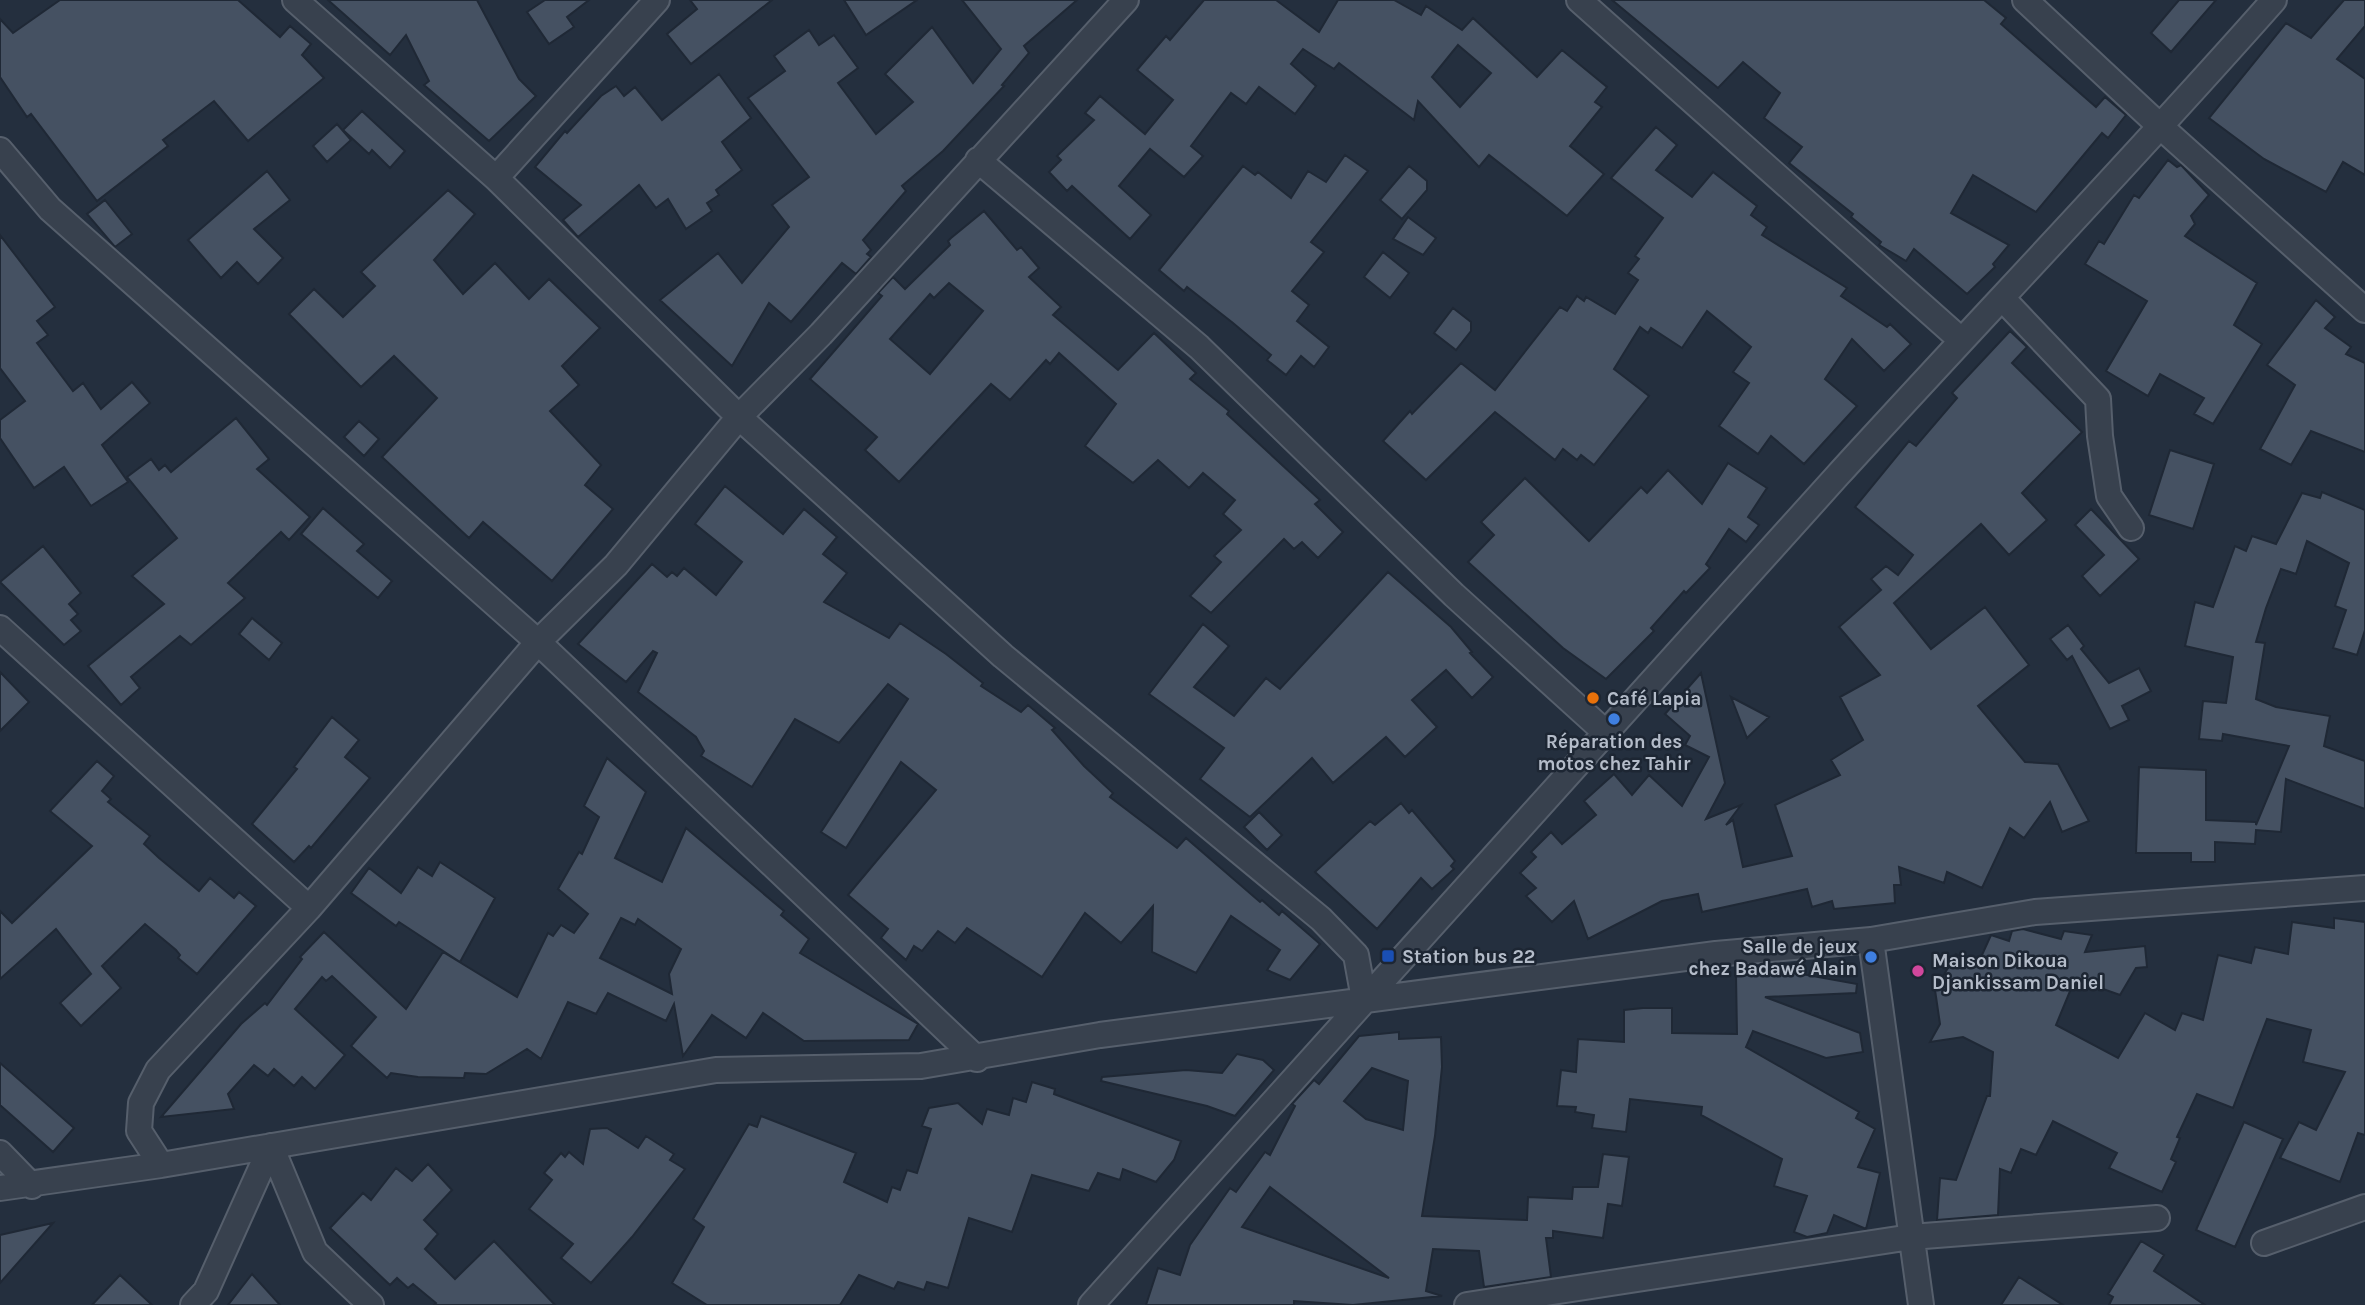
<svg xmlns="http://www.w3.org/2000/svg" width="2365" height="1305" font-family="Karla,sans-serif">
	<rect width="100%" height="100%" fill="#242f3e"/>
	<!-- building -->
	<path fill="#455162" stroke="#1f2835" stroke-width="2" fill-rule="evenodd" d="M 60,0 L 238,0 L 280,37 L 290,26 L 311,44 L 302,55 L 324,78 L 248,141 L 214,101 L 163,140 L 168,146 L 97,201 L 31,114 L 27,117 L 0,77 L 0,19 L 13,33 Z
		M 328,0 L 477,0 L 519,79 L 536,96 L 489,141 L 424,85 L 429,81 L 406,35 L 390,55 Z
		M 545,0 L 589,0 L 567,17 L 574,27 L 549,44 L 527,12 Z
		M 690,0 L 772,0 L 691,64 L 667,34 L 697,9 Z
		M 844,0 L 917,0 L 866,35 Z
		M 962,0 L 1077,0 L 1024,46 L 1029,53 L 1002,85 L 1004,86 L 943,151 L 902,186 L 906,191 L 863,240 L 871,250 L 867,254 L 871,257 L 856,274 L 842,263 L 791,322 L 769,303 L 732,366 L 660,300 L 718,253 L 742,283 L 789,227 L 772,205 L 809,177 L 748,98 L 785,71 L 774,56 L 809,30 L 819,45 L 834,35 L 858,68 L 838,83 L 876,134 L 913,102 L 885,74 L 932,27 L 973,83 L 1001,49 Z
		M 1204,0 L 1276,0 L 1319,32 L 1338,0 L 1394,0 L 1421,15 L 1426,6 L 1462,30 L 1473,18 L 1537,77 L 1562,50 L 1607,87 L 1595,102 L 1602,107 L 1570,146 L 1604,174 L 1567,216 L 1489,155 L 1479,167 L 1418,101 L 1414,120 L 1339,63 L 1334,69 L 1303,49 L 1291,64 L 1316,86 L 1295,114 L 1259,87 L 1246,104 L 1231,93 L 1191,146 L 1203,156 L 1184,177 L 1150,149 L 1119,186 L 1151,215 L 1130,239 L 1072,186 L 1067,191 L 1049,172 L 1061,160 L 1057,156 L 1094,120 L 1085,113 L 1100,96 L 1145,134 L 1173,100 L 1137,70 L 1166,36 L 1170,40 ZM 1458,45 L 1491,73 L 1460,107 L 1432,77 Z
		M 1612,0 L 1984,0 L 2006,18 L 2001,24 L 2096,107 L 2105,97 L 2126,115 L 2108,138 L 2102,133 L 2036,212 L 1973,175 L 1951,213 L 2009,245 L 1993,264 L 1995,267 L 1967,294 L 1914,249 L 1906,261 L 1879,245 L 1881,242 L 1851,217 L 1853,214 L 1789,163 L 1802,147 L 1764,118 L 1780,93 L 1743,62 L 1718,88 Z
		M 2179,0 L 2216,0 L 2171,52 L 2151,33 Z
		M 2344,0 L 2365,0 L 2365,26 L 2337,59 L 2365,79 L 2365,175 L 2343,162 L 2326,192 L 2264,159 L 2209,118 L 2286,23 L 2311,38 Z
		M 719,74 L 751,118 L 722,142 L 742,170 L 716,190 L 719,195 L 707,203 L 712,211 L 686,229 L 668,199 L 656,208 L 639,185 L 578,237 L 563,220 L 581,205 L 535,167 L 565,131 L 567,133 L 601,96 L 616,86 L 624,96 L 635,87 L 662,120 Z
		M 362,111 L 405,151 L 390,168 L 372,150 L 369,154 L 343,130 Z
		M 337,124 L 351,140 L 327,162 L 313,146 Z
		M 1656,127 L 1677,145 L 1656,170 L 1692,197 L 1713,172 L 1757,206 L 1751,215 L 1767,227 L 1762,235 L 1847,288 L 1841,296 L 1887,327 L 1890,324 L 1911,344 L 1884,371 L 1852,339 L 1825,379 L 1857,406 L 1804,464 L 1771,436 L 1758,454 L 1719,426 L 1749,383 L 1733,372 L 1751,347 L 1707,311 L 1682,348 L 1651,328 L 1648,333 L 1640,327 L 1614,369 L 1649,396 L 1594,465 L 1581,455 L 1577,460 L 1563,449 L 1555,460 L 1495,412 L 1426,480 L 1383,441 L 1410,411 L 1412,414 L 1461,363 L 1495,390 L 1560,307 L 1567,311 L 1577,296 L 1584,301 L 1586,297 L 1615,314 L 1638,280 L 1628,273 L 1639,259 L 1635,256 L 1663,218 L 1611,178 Z
		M 1345,155 L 1368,171 L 1311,242 L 1324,252 L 1292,291 L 1309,305 L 1297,321 L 1329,347 L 1314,367 L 1301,356 L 1286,375 L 1267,360 L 1271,355 L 1233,323 L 1187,287 L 1184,291 L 1159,270 L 1243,166 L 1255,175 L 1258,172 L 1291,198 L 1308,171 L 1326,182 Z
		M 2168,160 L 2177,167 L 2181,165 L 2209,195 L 2191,216 L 2195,224 L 2185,236 L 2257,283 L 2234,325 L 2262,344 L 2213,424 L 2194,414 L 2204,398 L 2160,374 L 2148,396 L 2106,371 L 2147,301 L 2085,264 L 2099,241 L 2104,244 L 2134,195 L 2139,198 Z
		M 1409,166 L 1427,181 L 1427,190 L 1402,219 L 1380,200 Z
		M 267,171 L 290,200 L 254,229 L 283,258 L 258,284 L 237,262 L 221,278 L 188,240 Z
		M 448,190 L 475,214 L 434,260 L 463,294 L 495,263 L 529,299 L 549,279 L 600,328 L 562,366 L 579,385 L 550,411 L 601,465 L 585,485 L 613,509 L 552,581 L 483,522 L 469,538 L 382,457 L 437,398 L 394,356 L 361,387 L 289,314 L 314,289 L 343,317 L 375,286 L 361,272 Z
		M 105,200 L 132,234 L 115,247 L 87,214 Z
		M 984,211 L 1017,250 L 1021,247 L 1039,268 L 1029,277 L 1061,307 L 1053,315 L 1118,370 L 1154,333 L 1196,373 L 1190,379 L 1229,411 L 1227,414 L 1320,500 L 1315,504 L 1343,532 L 1318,558 L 1302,542 L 1294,549 L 1284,539 L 1211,613 L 1190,596 L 1221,562 L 1214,556 L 1241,530 L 1223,514 L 1235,500 L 1203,473 L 1189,488 L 1158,460 L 1133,483 L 1085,446 L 1116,404 L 1059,353 L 1050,364 L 1046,360 L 1010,400 L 991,384 L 899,482 L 865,450 L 877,437 L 810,379 L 882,296 L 878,293 L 893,277 L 905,289 L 950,245 L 948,241 L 951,238 ZM 949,283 L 983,311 L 930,374 L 890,339 L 930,294 L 934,298 Z
		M 1408,217 L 1436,238 L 1423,255 L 1393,239 Z
		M 0,235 L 55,307 L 37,321 L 48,335 L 37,343 L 73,391 L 83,383 L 101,409 L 132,382 L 150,403 L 102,445 L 128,482 L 91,506 L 64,467 L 34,488 L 0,438 L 0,420 L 25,401 L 0,368 Z
		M 1383,252 L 1409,273 L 1390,298 L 1364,277 Z
		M 2316,300 L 2335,317 L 2325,328 L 2351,347 L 2346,354 L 2365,363 L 2365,452 L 2311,431 L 2291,465 L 2260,449 L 2295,385 L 2267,365 Z
		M 1453,308 L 1471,322 L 1471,331 L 1456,350 L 1434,333 Z
		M 2010,331 L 2027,347 L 2012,363 L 2082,432 L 2022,493 L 2047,520 L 2009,555 L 1981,524 L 1894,603 L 1931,649 L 1985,607 L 2029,665 L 1978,706 L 2025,762 L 2058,764 L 2089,821 L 2062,832 L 2050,802 L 2024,838 L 2010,828 L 1982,888 L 1947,872 L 1944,883 L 1899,867 L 1901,885 L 1894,885 L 1895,903 L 1834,909 L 1832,901 L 1812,907 L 1807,889 L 1702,912 L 1698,894 L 1662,901 L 1588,939 L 1574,901 L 1552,922 L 1526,896 L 1536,888 L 1520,873 L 1536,857 L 1531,852 L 1551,832 L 1562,844 L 1596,815 L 1584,801 L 1614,774 L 1632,795 L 1649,775 L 1682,806 L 1709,757 L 1685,745 L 1690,736 L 1665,714 L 1701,673 L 1725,783 L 1706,819 L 1741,805 L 1726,825 L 1733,820 L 1743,867 L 1792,856 L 1775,805 L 1840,775 L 1831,760 L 1863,740 L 1840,697 L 1880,675 L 1839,627 L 1881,590 L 1871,579 L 1886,566 L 1898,575 L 1913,555 L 1855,507 L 1909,441 L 1916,446 L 1957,398 L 1952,393 Z
		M 236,418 L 269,459 L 257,469 L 310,517 L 289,540 L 281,532 L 228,583 L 245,598 L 191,645 L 180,636 L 131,677 L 140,688 L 121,705 L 88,666 L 164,604 L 132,576 L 177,538 L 127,477 L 151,459 L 159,470 L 165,465 L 171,472 Z
		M 359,421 L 379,439 L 364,456 L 344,437 Z
		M 2170,450 L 2214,464 L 2193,529 L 2149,515 Z
		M 1728,463 L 1767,488 L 1748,517 L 1759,525 L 1746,542 L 1729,529 L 1706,564 L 1710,568 L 1686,593 L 1684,591 L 1651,628 L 1654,631 L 1606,679 L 1563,648 L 1468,562 L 1494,535 L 1481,522 L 1525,478 L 1589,541 L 1641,487 L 1647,493 L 1668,470 L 1702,504 Z
		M 725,486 L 783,534 L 804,509 L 837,537 L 823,554 L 847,573 L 824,602 L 889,638 L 900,623 L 946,654 L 983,683 L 981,686 L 1021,712 L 1028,705 L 1055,728 L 1052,730 L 1084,766 L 1113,793 L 1110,797 L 1177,848 L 1186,838 L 1260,902 L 1262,900 L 1279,915 L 1282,911 L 1320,944 L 1290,980 L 1267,970 L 1280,950 L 1231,916 L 1196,973 L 1152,952 L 1153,906 L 1121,943 L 1085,913 L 1042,977 L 967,928 L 955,943 L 938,931 L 922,951 L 914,946 L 906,960 L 881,938 L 888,929 L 848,895 L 936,790 L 901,762 L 846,848 L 821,832 L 908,699 L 888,684 L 839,743 L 795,719 L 752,787 L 701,756 L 704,751 L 696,737 L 638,692 L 657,653 L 653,651 L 626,682 L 578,644 L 652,564 L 667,577 L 672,572 L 677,576 L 684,568 L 716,595 L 742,562 L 695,524 Z
		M 2322,492 L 2365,510 L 2365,630 L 2357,655 L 2333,648 L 2346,610 L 2335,606 L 2349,563 L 2307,541 L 2296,574 L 2281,569 L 2266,608 L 2256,642 L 2265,643 L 2256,699 L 2276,707 L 2330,716 L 2324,746 L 2365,761 L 2365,809 L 2286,779 L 2281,832 L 2256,830 L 2255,844 L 2215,842 L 2215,862 L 2191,862 L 2191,853 L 2136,853 L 2139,767 L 2206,770 L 2206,820 L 2256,822 L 2256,825 L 2289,746 L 2223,734 L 2222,741 L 2199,739 L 2203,701 L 2226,703 L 2233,657 L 2185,646 L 2195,602 L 2213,607 L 2235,546 L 2246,551 L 2252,536 L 2276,544 L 2302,493 L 2320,498 Z
		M 323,508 L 364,544 L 357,551 L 392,581 L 378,598 L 301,534 Z
		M 2091,509 L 2139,559 L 2100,596 L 2082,576 L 2104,555 L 2075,525 Z
		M 43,546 L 81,593 L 69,604 L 78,614 L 71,620 L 81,631 L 64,645 L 0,582 Z
		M 1388,572 L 1451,627 L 1472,652 L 1470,653 L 1493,677 L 1472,698 L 1446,670 L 1412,700 L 1437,727 L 1405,757 L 1386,737 L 1333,783 L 1312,758 L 1250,817 L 1200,779 L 1224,748 L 1149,694 L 1203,624 L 1229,646 L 1194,687 L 1234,716 L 1266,678 L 1280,689 Z
		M 252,618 L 282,643 L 269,660 L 239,634 Z
		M 2068,625 L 2084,646 L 2081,649 L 2109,683 L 2139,668 L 2151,691 L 2122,706 L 2129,720 L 2110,729 L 2072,656 L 2067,660 L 2050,639 Z
		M 0,672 L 29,702 L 0,731 Z
		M 1731,697 L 1769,717 L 1747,738 Z
		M 332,717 L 359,740 L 345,757 L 370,778 L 311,848 L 309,846 L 294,862 L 252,824 L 297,769 L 294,767 Z
		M 607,758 L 646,792 L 615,858 L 662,882 L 686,828 L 784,911 L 781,915 L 809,939 L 800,953 L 918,1024 L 909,1040 L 804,1041 L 763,1013 L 746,1038 L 712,1015 L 683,1056 L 674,1004 L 666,1021 L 608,993 L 596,1014 L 568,1002 L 541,1059 L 527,1049 L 486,1074 L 465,1073 L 464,1078 L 418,1077 L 391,1073 L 387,1078 L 351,1046 L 376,1017 L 332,976 L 326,981 L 322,977 L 295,1009 L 345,1055 L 315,1089 L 302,1077 L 294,1086 L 274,1069 L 268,1076 L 254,1065 L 228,1094 L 234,1109 L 161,1117 L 241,1024 L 265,1003 L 267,1005 L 302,959 L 300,957 L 324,932 L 406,1009 L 443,952 L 517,997 L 548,933 L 553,936 L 561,925 L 574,933 L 588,914 L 558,889 L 579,852 L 582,854 L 599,817 L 584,806 ZM 621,918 L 635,925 L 638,919 L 681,949 L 669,974 L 672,994 L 600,958 Z
		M 97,761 L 114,776 L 102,791 L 111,799 L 108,802 L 150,836 L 144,844 L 159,858 L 199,891 L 210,878 L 234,898 L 239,892 L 256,906 L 197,974 L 178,958 L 180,955 L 176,950 L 145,924 L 102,966 L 121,988 L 81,1026 L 60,1003 L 91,974 L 56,929 L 0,979 L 0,911 L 12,923 L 92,846 L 50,811 Z
		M 1401,803 L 1409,813 L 1412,810 L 1455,861 L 1451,866 L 1454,869 L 1432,889 L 1421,878 L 1377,929 L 1315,872 L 1370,821 L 1375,825 Z
		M 1259,812 L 1282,835 L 1267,850 L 1244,827 Z
		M 440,862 L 495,898 L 460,962 L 399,922 L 396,926 L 351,893 L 369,868 L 401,893 L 418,867 L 432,876 Z
		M 2334,918 L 2365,922 L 2365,1135 L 2358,1133 L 2340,1182 L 2280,1158 L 2299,1122 L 2316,1130 L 2345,1072 L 2303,1062 L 2311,1030 L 2267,1019 L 2233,1108 L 2197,1094 L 2177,1137 L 2180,1138 L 2171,1159 L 2176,1162 L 2162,1192 L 2109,1168 L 2117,1153 L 2053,1121 L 2036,1155 L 2021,1149 L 2011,1173 L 2000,1169 L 1998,1215 L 1937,1220 L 1940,1178 L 1956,1180 L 1987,1096 L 1990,1096 L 1993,1052 L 1963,1037 L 1930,1042 L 1940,1024 L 1935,990 L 1956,954 L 1977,966 L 1991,935 L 2009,941 L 2012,931 L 2023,929 L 2061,939 L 2064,931 L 2092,935 L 2085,952 L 2145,946 L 2147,967 L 2136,968 L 2120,995 L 2075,979 L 2056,1025 L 2118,1058 L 2145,1013 L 2175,1030 L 2182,1013 L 2203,1020 L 2218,955 L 2251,963 L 2255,947 L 2288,954 L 2292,922 L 2334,928 Z
		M 1774,969 L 1857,984 L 1856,993 L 1765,997 L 1860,1033 L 1863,1052 L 1826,1058 L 1753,1031 L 1746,1047 L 1859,1112 L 1856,1118 L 1875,1129 L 1858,1167 L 1880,1173 L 1866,1229 L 1834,1215 L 1827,1233 L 1807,1237 L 1794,1232 L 1807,1196 L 1774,1186 L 1782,1159 L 1701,1115 L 1702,1107 L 1630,1099 L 1626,1132 L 1592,1128 L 1594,1115 L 1575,1112 L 1576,1107 L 1557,1106 L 1561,1070 L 1576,1072 L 1578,1039 L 1624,1042 L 1624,1010 L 1643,1008 L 1672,1008 L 1672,1033 L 1737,1034 L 1736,975 L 1773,974 Z
		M 1399,1032 L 1399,1039 L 1441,1037 L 1442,1067 L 1435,1136 L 1422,1216 L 1527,1220 L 1528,1197 L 1572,1199 L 1573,1187 L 1598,1187 L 1603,1154 L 1629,1157 L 1622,1206 L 1608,1204 L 1603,1238 L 1553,1231 L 1553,1238 L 1546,1238 L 1551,1277 L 1484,1287 L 1479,1251 L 1433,1249 L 1426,1291 L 1442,1296 L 1353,1305 L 1294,1301 L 1294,1305 L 1146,1305 L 1158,1268 L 1180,1275 L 1190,1245 L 1230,1188 L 1236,1192 L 1265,1152 L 1270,1155 L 1295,1106 L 1292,1104 L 1314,1080 L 1319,1084 L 1359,1036 ZM 1372,1068 L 1408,1081 L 1403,1130 L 1366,1119 L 1344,1101 ZM 1270,1187 L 1389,1278 L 1242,1227 Z
		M 1237,1054 L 1263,1060 L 1274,1070 L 1235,1116 L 1207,1106 L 1101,1081 L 1102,1077 L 1186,1070 L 1222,1073 Z
		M 0,1063 L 74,1128 L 53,1152 L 0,1105 Z
		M 1032,1082 L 1055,1089 L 1054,1094 L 1181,1141 L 1174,1160 L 1156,1182 L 1123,1169 L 1120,1180 L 1098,1173 L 1089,1191 L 1032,1175 L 1012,1232 L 969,1218 L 948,1288 L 927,1282 L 924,1290 L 898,1282 L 894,1289 L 859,1275 L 840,1305 L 707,1305 L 672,1283 L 704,1227 L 693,1219 L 749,1124 L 757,1127 L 761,1116 L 856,1153 L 844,1182 L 887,1202 L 892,1187 L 900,1190 L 907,1170 L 917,1173 L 931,1129 L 922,1126 L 929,1108 L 958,1103 L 982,1124 L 987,1109 L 1009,1115 L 1013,1098 L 1026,1102 Z
		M 2244,1122 L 2283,1139 L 2235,1247 L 2196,1230 Z
		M 607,1128 L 638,1148 L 646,1136 L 674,1154 L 670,1160 L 685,1169 L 632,1237 L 591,1283 L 561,1258 L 573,1244 L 529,1209 L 552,1180 L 544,1173 L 561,1153 L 565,1157 L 569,1152 L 583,1164 L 590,1129 Z
		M 428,1164 L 452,1190 L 424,1220 L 438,1234 L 425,1249 L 455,1279 L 494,1241 L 555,1305 L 434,1305 L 436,1303 L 413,1284 L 408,1288 L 397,1278 L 390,1285 L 330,1228 L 363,1193 L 371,1200 L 396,1168 L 412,1181 Z
		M 53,1223 L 0,1283 L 0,1235 Z
		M 2141,1241 L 2164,1255 L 2154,1271 L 2205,1305 L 2109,1305 L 2113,1297 L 2108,1294 Z
		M 252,1274 L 280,1305 L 228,1305 Z
		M 120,1275 L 152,1305 L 92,1305 Z
		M 2019,1277 L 2063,1305 L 2001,1305 Z"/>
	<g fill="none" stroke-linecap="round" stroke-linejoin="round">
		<!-- street casing -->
		<g stroke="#565f6c" stroke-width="28">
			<path id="street" d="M 295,0 L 496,178 L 739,417 L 1003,656 L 1321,919 L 1356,955 L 1364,999
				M 1579,0 L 1961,340
				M 2025,0 L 2162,128 L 2365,310
				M 0,150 L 50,209 L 538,642 L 977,1059
				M 978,160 L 1199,347 L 1454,595 L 1605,732
				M 496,178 L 657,0
				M 2002,298 L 2098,399 L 2100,436 L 2109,496 L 2131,528
				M 0,628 L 309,908
				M 1871,940 L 1921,1305
				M 271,1146 L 315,1252 L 371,1305
				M 0,1153 L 32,1186
				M 161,1165 L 139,1131 L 141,1103 L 158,1070 L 309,908 L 538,642 L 616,565 L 739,417 L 821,334 L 1126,0
				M 0,1188 L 161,1165 L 716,1070 L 921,1066 L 1100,1035 L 1716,954 L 1871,940 L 2035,912 L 2365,888
				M 2264,1243 L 2365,1207
				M 193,1305 L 206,1291 L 271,1146
				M 1091,1305 C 1340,1029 1587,751 1837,476 C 1982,317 2131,162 2274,0
				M 1467,1305 L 1911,1237 L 2157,1218"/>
		</g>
		<!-- street -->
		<use href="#street" stroke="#38414e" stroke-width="24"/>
	</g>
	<!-- markers -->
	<circle fill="#e8710a" stroke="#1d2633" stroke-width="2.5" cx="1593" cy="698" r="7"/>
	<g fill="#3f7fe0" stroke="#1d2633" stroke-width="2.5">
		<circle cx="1614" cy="719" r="7"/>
		<circle cx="1871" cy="957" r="7"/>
	</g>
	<rect fill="#1a4fb4" stroke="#1d2633" stroke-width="2.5" x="1381" y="949" width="14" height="14" rx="3.5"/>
	<circle fill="#d1479c" stroke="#1d2633" stroke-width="2.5" cx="1918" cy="971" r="7"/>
	<g text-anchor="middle" stroke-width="5" stroke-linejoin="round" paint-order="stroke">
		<!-- poi labels -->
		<g font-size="19" font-weight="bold" fill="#b4bcc9" stroke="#1d2633" text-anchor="start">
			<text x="1607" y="705">Café Lapia</text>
			<text x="1614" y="748" text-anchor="middle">Réparation des<tspan x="1614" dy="22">motos chez Tahir</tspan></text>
			<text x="1857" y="953" text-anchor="end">Salle de jeux<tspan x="1857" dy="22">chez Badawé Alain</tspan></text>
			<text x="1402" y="963">Station bus 22</text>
			<text x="1932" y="967">Maison Dikoua<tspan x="1932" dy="22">Djankissam Daniel</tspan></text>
		</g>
	</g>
</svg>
